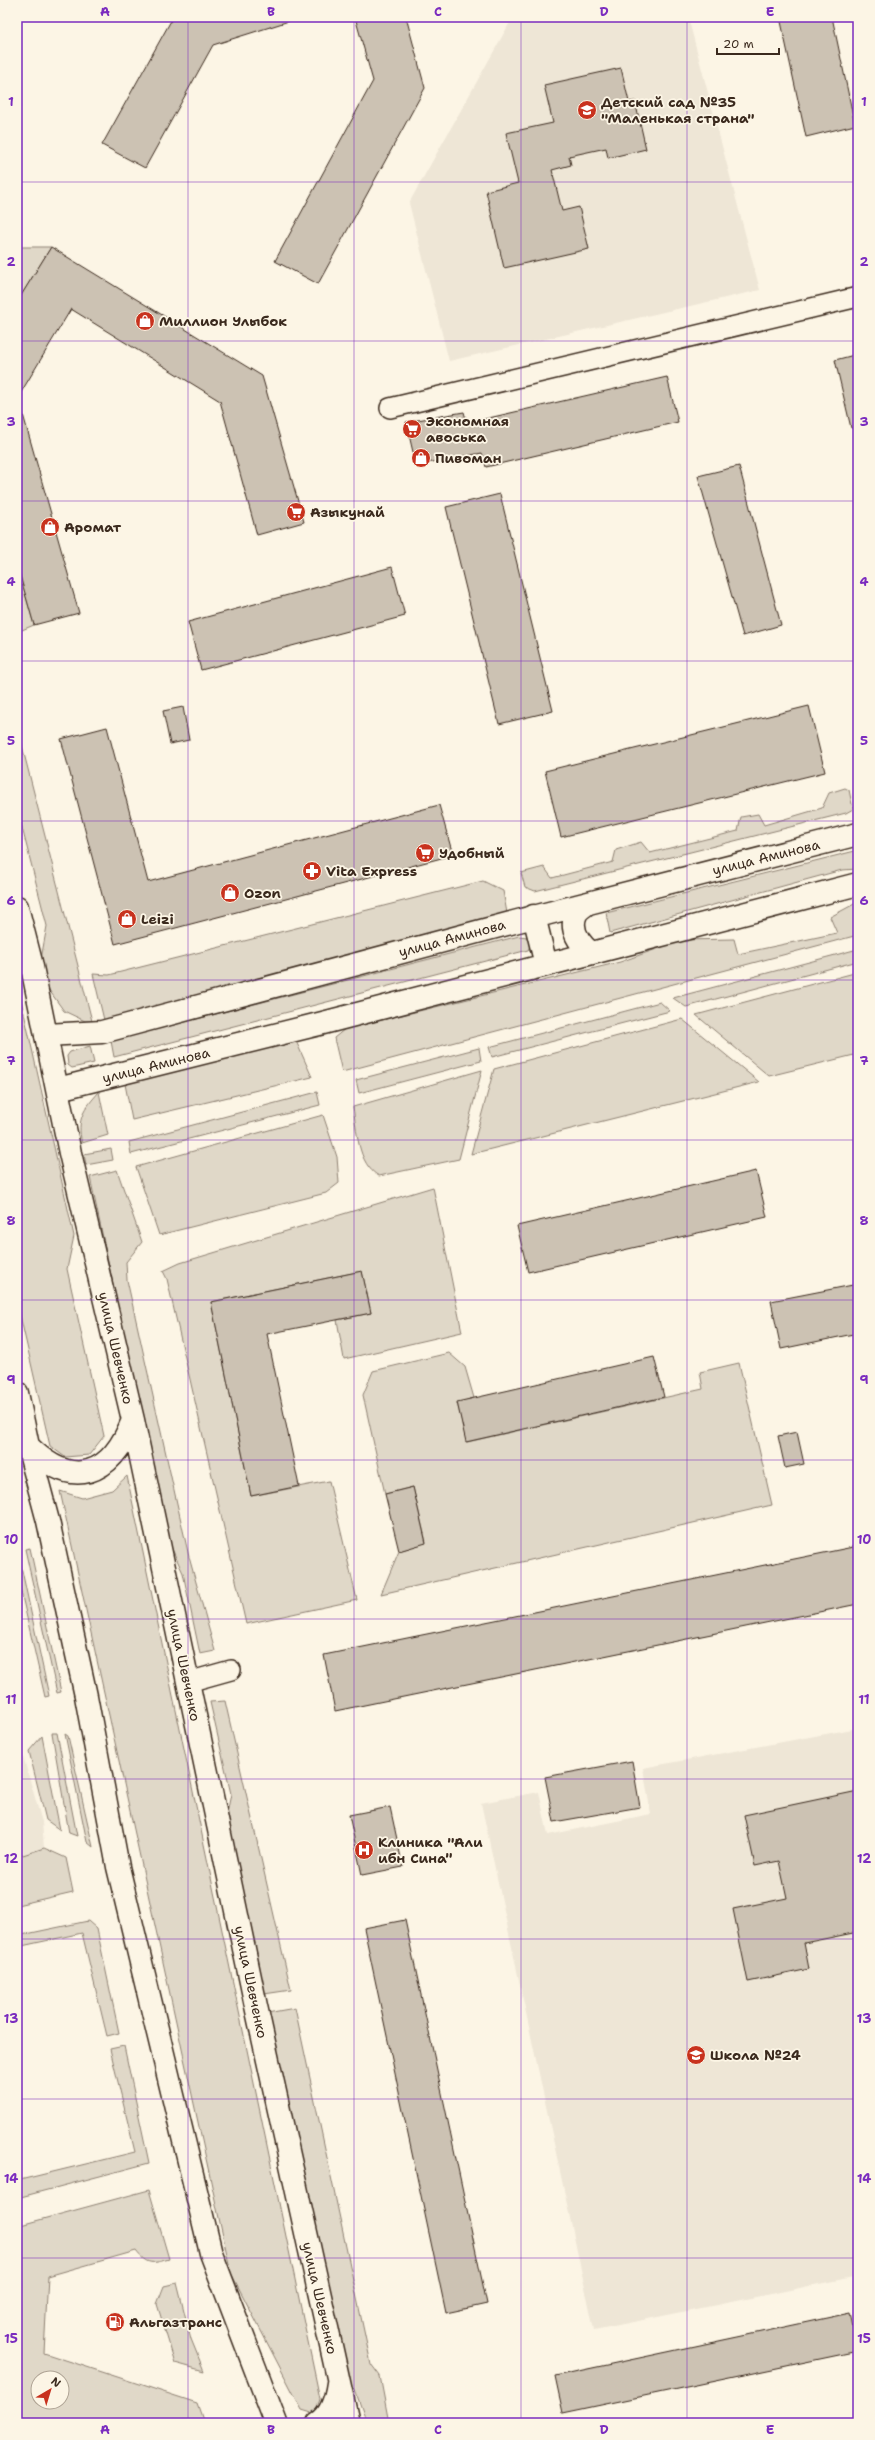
<svg xmlns="http://www.w3.org/2000/svg" width="875" height="2440" font-family="'Shantell Sans',sans-serif">
	<rect width="100%" height="100%" fill="#fcf5e5"/>
	<filter id="ink" filterUnits="userSpaceOnUse"><feTurbulence type="fractalNoise" baseFrequency=".025" numOctaves="2"/><feDisplacementMap in="SourceGraphic" scale="8" xChannelSelector="R" yChannelSelector="G"/><feConvolveMatrix kernelMatrix="1 2 1 2 8 2 1 2 1" color-interpolation-filters="sRGB"/></filter>
	<g filter="url(#ink)">
		<!-- built -->
		<path fill="#eee6d6" d="M 513,17 L 688,17 L 760,290 L 449,361 L 409,203 Z
			M 858,1728 L 858,2276 L 594,2330 L 481,1803 L 539,1792 L 548,1835 L 651,1814 L 643,1768 Z
			M 17,1735 L 42,1822 L 44,1848 L 17,1857 Z"/>
		<!-- green -->
		<path fill="#e0d8c8" stroke="#8e8173" fill-rule="evenodd" d="M 17,247 L 51,247 L 17,302 Z
			M 17,565 L 34,625 L 17,632 Z
			M 17,726 L 92,1021 L 85,1021 L 64,1011 L 49,990 L 41,959 L 47,926 L 17,808 Z
			M 845,788 L 849,790 L 853,809 L 846,813 L 535,891 L 525,887 L 521,873 L 544,867 L 552,878 L 613,862 L 616,850 L 641,842 L 650,853 L 738,831 L 741,817 L 758,814 L 764,825 L 822,808 L 829,793 Z
			M 855,851 L 858,869 L 842,870 L 610,933 L 606,913 Z
			M 483,881 L 503,891 L 507,913 L 104,1020 L 93,974 L 109,975 Z
			M 858,902 L 858,935 L 342,1072 L 334,1038 L 345,1029 L 620,962 L 682,940 L 734,939 L 738,954 L 837,933 L 830,917 Z
			M 519,936 L 527,937 L 530,946 L 528,950 L 114,1057 L 111,1041 Z
			M 858,949 L 858,961 L 686,1007 L 673,998 Z
			M 858,972 L 858,1054 L 769,1076 L 696,1015 Z
			M 17,982 L 74,1236 L 67,1269 L 104,1436 L 89,1455 L 65,1457 L 50,1446 L 17,1302 Z
			M 660,1002 L 670,1011 L 492,1057 L 489,1047 Z
			M 682,1019 L 759,1082 L 471,1154 L 494,1069 Z
			M 296,1041 L 312,1077 L 132,1120 L 125,1084 Z
			M 90,1046 L 94,1063 L 72,1068 L 68,1065 L 67,1056 L 70,1052 Z
			M 479,1048 L 481,1061 L 359,1093 L 356,1080 Z
			M 482,1070 L 459,1159 L 379,1176 C 357,1164 357,1129 353,1107 Z
			M 99,1092 L 108,1135 L 82,1143 C 76,1119 84,1109 99,1092 Z
			M 317,1092 L 320,1105 L 131,1154 L 129,1142 Z
			M 323,1115 L 337,1157 L 339,1183 L 326,1193 L 159,1235 L 136,1167 Z
			M 111,1149 L 113,1160 L 86,1165 L 84,1154 Z
			M 117,1170 L 142,1242 L 126,1262 L 127,1280 L 189,1557 L 215,1651 L 200,1654 L 183,1573 L 168,1540 L 90,1177 Z
			M 433,1187 L 462,1332 L 344,1359 L 337,1320 L 371,1313 L 362,1271 L 211,1302 L 251,1496 L 329,1481 L 357,1600 L 246,1624 L 167,1279 L 163,1271 L 180,1263 Z
			M 449,1353 L 465,1367 L 474,1398 L 457,1403 L 467,1442 L 703,1389 L 700,1372 L 739,1363 L 772,1505 L 381,1594 L 399,1551 L 426,1542 L 413,1487 L 385,1494 L 363,1395 L 373,1371 Z
			M 127,1476 L 320,2399 L 315,2414 L 302,2410 L 231,2273 L 60,1491 L 82,1498 L 112,1490 Z
			M 30,1548 L 61,1692 L 57,1693 L 25,1549 Z
			M 17,1553 L 18,1552 L 49,1696 L 45,1697 L 17,1574 Z
			M 225,1701 L 291,1990 L 264,1994 L 225,1823 L 231,1794 L 210,1702 Z
			M 52,1733 L 57,1733 L 77,1836 L 69,1833 Z
			M 65,1734 L 68,1736 L 93,1847 L 87,1842 Z
			M 42,1736 L 60,1830 L 46,1820 L 29,1751 Z
			M 44,1848 L 66,1858 L 73,1892 L 17,1905 L 17,1857 Z
			M 88,1921 L 97,1929 L 119,2033 L 107,2036 L 82,1933 L 17,1947 L 17,1936 Z
			M 295,2008 L 371,2364 L 380,2376 L 389,2423 L 367,2423 L 355,2390 L 344,2384 L 267,2013 Z
			M 124,2046 L 149,2163 L 17,2198 L 17,2181 L 20,2180 L 135,2152 L 110,2049 Z
			M 149,2190 L 169,2259 C 152,2264 147,2265 136,2251 L 48,2276 L 44,2353 L 197,2403 L 204,2423 L 17,2423 L 17,2226 ZM 38,2378 L 62,2378 L 62,2402 L 38,2402 Z
			M 177,2283 L 191,2339 L 204,2371 L 175,2363 L 157,2304 L 164,2286 Z"/>
		<!-- building -->
		<path fill="#ccc2b3" stroke="#3b2a1e" d="M 173,17 L 289,17 L 289,21 L 213,45 L 145,168 L 102,145 Z
			M 355,17 L 406,17 L 425,88 L 318,284 L 275,261 L 373,81 Z
			M 780,17 L 832,17 L 855,125 L 806,137 Z
			M 621,68 L 629,102 L 635,101 L 646,149 L 608,158 L 606,148 L 569,156 L 571,165 L 552,170 L 562,211 L 579,207 L 589,249 L 504,268 L 486,191 L 518,183 L 506,133 L 553,123 L 544,85 Z
			M 51,247 L 262,376 L 304,522 L 257,535 L 220,401 L 71,309 L 17,399 L 17,302 Z
			M 858,354 L 858,427 L 851,428 L 835,360 Z
			M 667,377 L 678,422 L 486,467 L 482,453 L 416,465 L 406,422 L 464,412 L 467,423 Z
			M 17,411 L 22,411 L 79,613 L 34,625 L 17,565 Z
			M 739,466 L 781,625 L 743,636 L 698,476 Z
			M 500,494 L 553,711 L 499,724 L 446,507 Z
			M 392,567 L 405,616 L 201,670 L 188,622 Z
			M 809,706 L 825,772 L 561,837 L 545,771 Z
			M 183,707 L 189,740 L 170,744 L 163,711 Z
			M 107,727 L 148,882 L 439,805 L 453,855 L 115,944 L 61,739 Z
			M 756,1171 L 767,1217 L 528,1272 L 517,1226 Z
			M 362,1271 L 371,1313 L 267,1334 L 299,1486 L 251,1496 L 211,1302 Z
			M 858,1284 L 858,1333 L 781,1349 L 771,1301 Z
			M 654,1357 L 664,1397 L 466,1442 L 457,1402 Z
			M 797,1432 L 804,1464 L 785,1468 L 778,1436 Z
			M 413,1487 L 426,1543 L 399,1551 L 385,1494 Z
			M 858,1546 L 858,1604 L 335,1711 L 324,1655 Z
			M 632,1761 L 640,1807 L 554,1822 L 545,1777 Z
			M 858,1791 L 858,1932 L 804,1943 L 809,1969 L 748,1982 L 733,1909 L 787,1898 L 779,1861 L 755,1866 L 744,1815 Z
			M 390,1807 L 403,1867 L 362,1875 L 349,1815 Z
			M 405,1920 L 487,2304 L 446,2313 L 364,1928 Z
			M 850,2313 L 858,2351 L 563,2413 L 555,2376 Z"/>
		<g fill="none" stroke-linecap="round" stroke-linejoin="round">
			<!-- street casing -->
			<g stroke="#3b2a1e" stroke-width="22">
				<path id="street" d="M 390,408 L 858,297
					M 188,1682 L 231,1670"/>
			</g>
			<!-- secondary casing -->
			<g stroke="#3b2a1e" stroke-width="25">
				<path id="secondary" d="M 588,903 C 584,906 578,910 576,914 C 569,930 580,944 591,953
					M 534,916 L 546,965
					M 46,1035 L 102,1032 L 518,921 L 858,834
					M 58,1089 L 323,1023 L 858,884"/>
			</g>
			<!-- primary casing -->
			<g stroke="#3b2a1e" stroke-width="25">
				<path id="primary" d="M 17,907 L 31,962 L 70,1153 L 133,1420 L 256,2006 L 348,2423
					M 17,1393 L 28,1446 L 48,1521 L 86,1696 L 118,1867 L 211,2253 L 276,2423
					M 28,1446 C 73,1491 111,1476 133,1420
					M 318,2423 C 332,2415 336,2397 338,2383"/>
			</g>
			<!-- street -->
			<use href="#street" stroke="#fcf5e5" stroke-width="19"/>
			<!-- secondary -->
			<use href="#secondary" stroke="#fcf5e5" stroke-width="22"/>
			<!-- primary -->
			<use href="#primary" stroke="#fcf5e5" stroke-width="22"/>
		</g>
	</g>
	<!-- grid -->
	<path fill="none" stroke="#7b2cbf" stroke-width="1" stroke-opacity="0.55" d="M 188,17 L 188,2423M 354,17 L 354,2423M 521,17 L 521,2423M 687,17 L 687,2423M 17,182 L 858,182M 17,341 L 858,341M 17,501 L 858,501M 17,661 L 858,661M 17,821 L 858,821M 17,980 L 858,980M 17,1140 L 858,1140M 17,1300 L 858,1300M 17,1460 L 858,1460M 17,1619 L 858,1619M 17,1779 L 858,1779M 17,1939 L 858,1939M 17,2099 L 858,2099M 17,2258 L 858,2258"/>
	<!-- icons -->
	<defs>
		<g id="school-disc" transform="scale(1)"><circle r="9.5" fill="#c8321e" stroke="#fcf5e5"/><path d="M0-5L7-2L0 1L-7-2ZM-4 1L0 2.5L4 1V4Q0 6-4 4Z" fill="#fff"/></g>
		<g id="shop-disc" transform="scale(1)"><circle r="9.5" fill="#c8321e" stroke="#fcf5e5"/><path d="M-5-2.5h2.3a2.7 3.5 0 0 1 5.4 0H5L5.5 6h-11ZM-1.5-2.5h3a1.5 2.3 0 0 0-3 0Z" fill="#fff"/></g>
		<g id="supermarket-disc" transform="scale(1)"><circle r="9.5" fill="#c8321e" stroke="#fcf5e5"/><path d="M-6-5.5h2.5l.6 2H6L4.5 2H-2.5L-4.4-4H-6ZM-1.5 3.2a1.3 1.3 0 1 0 .1 0ZM3 3.2a1.3 1.3 0 1 0 .1 0Z" fill="#fff"/></g>
		<g id="pharmacy-disc" transform="scale(1)"><circle r="9.5" fill="#c8321e" stroke="#fcf5e5"/><path d="M-2-6h4v4h4v4h-4v4h-4v-4h-4v-4h4Z" fill="#fff"/></g>
		<g id="hospital-disc" transform="scale(1)"><circle r="9.5" fill="#c8321e" stroke="#fcf5e5"/><path d="M-5-5h3v3.5h4V-5h3V5h-3V1.5h-4V5h-3Z" fill="#fff"/></g>
		<g id="fuel-disc" transform="scale(1)"><circle r="9.5" fill="#c8321e" stroke="#fcf5e5"/><path d="M-5.5-6h7V0h2V4h1.3V-2.5L3-4.5l.8-.8L6-3V5H2.5V1h-1V6h-7ZM-4.2-4.7v3.2H.2V-4.7Z" fill="#fff"/></g>
	</defs>
	<g fill-rule="evenodd">
		<use href="#school-disc" x="587" y="110"/>
		<use href="#shop-disc" x="145" y="321"/>
		<use href="#supermarket-disc" x="412" y="429"/>
		<use href="#shop-disc" x="421" y="458"/>
		<use href="#supermarket-disc" x="296" y="512"/>
		<use href="#shop-disc" x="50" y="527"/>
		<use href="#supermarket-disc" x="425" y="853"/>
		<use href="#pharmacy-disc" x="312" y="871"/>
		<use href="#shop-disc" x="230" y="893"/>
		<use href="#shop-disc" x="127" y="919"/>
		<use href="#hospital-disc" x="364" y="1850"/>
		<use href="#school-disc" x="696" y="2055"/>
		<use href="#fuel-disc" x="115" y="2322"/>
	</g>
	<g text-anchor="middle" stroke-width="3.5" stroke-linejoin="round" paint-order="stroke">
		<!-- poi labels -->
		<g font-size="14" font-weight="bold" fill="#3b2a1e" stroke="#fcf5e5" text-anchor="start">
			<text x="601" y="107">Детский сад №35<tspan x="601" dy="16">"Маленькая страна"</tspan></text>
			<text x="159" y="326">Миллион Улыбок</text>
			<text x="426" y="426">Экономная<tspan x="426" dy="16">авоська</tspan></text>
			<text x="435" y="463">Пивоман</text>
			<text x="310" y="517">Азыкунай</text>
			<text x="64" y="532">Аромат</text>
			<text x="439" y="858">Удобный</text>
			<text x="326" y="876">Vita Express</text>
			<text x="244" y="898">Ozon</text>
			<text x="141" y="924">Leizi</text>
			<text x="378" y="1847">Клиника "Али<tspan x="378" dy="16">ибн Сина"</tspan></text>
			<text x="710" y="2060">Школа №24</text>
			<text x="129" y="2327">Альгазтранс</text>
		</g>
		<!-- street labels -->
		<g font-size="14" fill="#3b2a1e" stroke="#fcf5e5">
			<text transform="translate(766 857) rotate(-14)" y="5">улица Аминова</text>
			<text transform="translate(452 938) rotate(-15)" y="5">улица Аминова</text>
			<text transform="translate(156 1065) rotate(-14)" y="5">улица Аминова</text>
			<text transform="translate(116 1348) rotate(77)" y="5">улица Шевченко</text>
			<text transform="translate(184 1665) rotate(78)" y="5">улица Шевченко</text>
			<text transform="translate(251 1982) rotate(78)" y="5">улица Шевченко</text>
			<text transform="translate(320 2298) rotate(77)" y="5">улица Шевченко</text>
		</g>
	</g>
	<!-- margin -->
	<rect width="875" height="2440" fill="none" stroke="#fcf5e5" stroke-width="44"/>
	<!-- north arrow -->
	<g transform="translate(50 2390) rotate(38)"><circle r="19" fill="#fcf5e5" stroke="#afa495"/>
	<path d="M0-3L7 15L0 10L-7 15Z" fill="#c8321e"/>
	<text y="-6" font-size="11" font-weight="bold" text-anchor="middle" fill="#3b2a1e">N</text>
	</g>
	<!-- scale -->
	<path d="M717 48v6h62v-6" fill="none" stroke="#3b2a1e" stroke-width="2"/>
	<text x="723" y="48" font-size="12" fill="#3b2a1e" stroke="#fcf5e5" stroke-width="3" paint-order="stroke">20 m</text>
	<rect x="22" y="22" width="831" height="2396" fill="none" stroke="#7b2cbf" stroke-width="1.5"/>
	<g font-size="13" text-anchor="middle" font-weight="bold" fill="#7b2cbf">
		<text x="105" y="16">A</text>
		<text x="271" y="16">B</text>
		<text x="438" y="16">C</text>
		<text x="604" y="16">D</text>
		<text x="770" y="16">E</text>
		<text x="11" y="106">1</text>
		<text x="864" y="106">1</text>
		<text x="11" y="266">2</text>
		<text x="864" y="266">2</text>
		<text x="11" y="426">3</text>
		<text x="864" y="426">3</text>
		<text x="11" y="586">4</text>
		<text x="864" y="586">4</text>
		<text x="11" y="745">5</text>
		<text x="864" y="745">5</text>
		<text x="11" y="905">6</text>
		<text x="864" y="905">6</text>
		<text x="11" y="1065">7</text>
		<text x="864" y="1065">7</text>
		<text x="11" y="1225">8</text>
		<text x="864" y="1225">8</text>
		<text x="11" y="1384">9</text>
		<text x="864" y="1384">9</text>
		<text x="11" y="1544">10</text>
		<text x="864" y="1544">10</text>
		<text x="11" y="1704">11</text>
		<text x="864" y="1704">11</text>
		<text x="11" y="1863">12</text>
		<text x="864" y="1863">12</text>
		<text x="11" y="2023">13</text>
		<text x="864" y="2023">13</text>
		<text x="11" y="2183">14</text>
		<text x="864" y="2183">14</text>
		<text x="11" y="2343">15</text>
		<text x="864" y="2343">15</text>
		<text x="105" y="2434">A</text>
		<text x="271" y="2434">B</text>
		<text x="438" y="2434">C</text>
		<text x="604" y="2434">D</text>
		<text x="770" y="2434">E</text>
	</g>
</svg>
